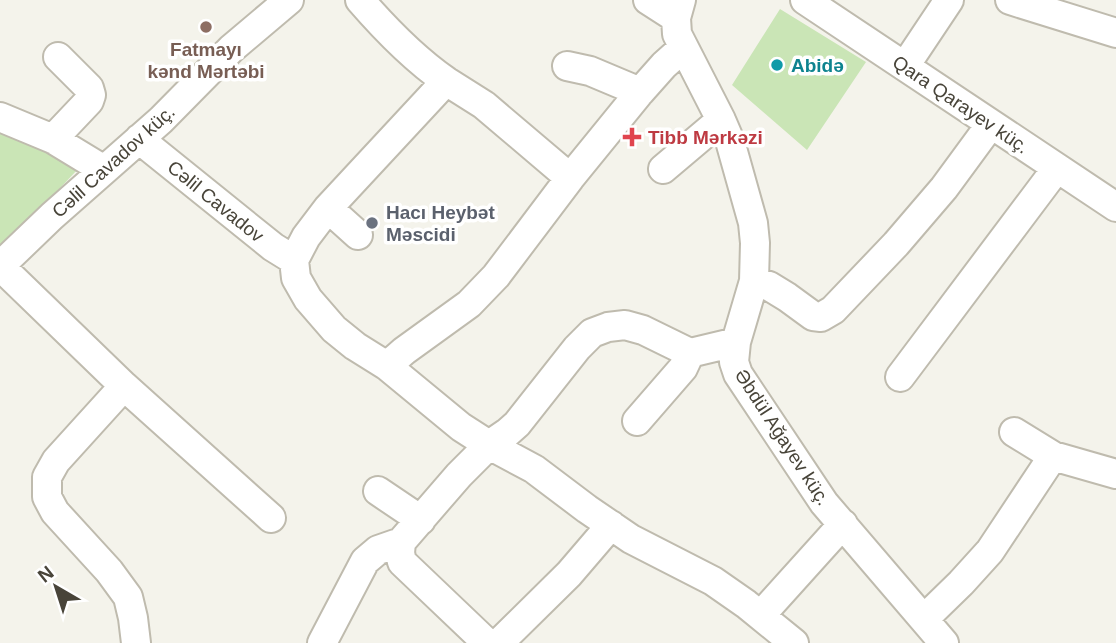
<svg xmlns="http://www.w3.org/2000/svg" width="1116" height="643" font-family="Helvetica,sans-serif">
	<rect width="100%" height="100%" fill="#f4f3eb"/>
	<!-- green -->
	<path fill="#cae5b6" d="M 780,9 L 866,62 L 807,150 L 732,85 Z
		M 0,129 L 26,136 L 78,169 L 0,252 Z"/>
	<g fill="none" stroke-linecap="round" stroke-linejoin="round">
		<!-- minor casing -->
		<g stroke="#bfbbae" stroke-width="32">
			<path id="minor" d="M 360,0 C 386,30 413,58 446,81 L 328,208 L 306,237 L 294,260 L 296,278 L 308,299 L 334,329 L 355,346 L 387,366 L 461,427 L 489,445 L 459,475 L 401,542 L 400,553 L 402,562 L 487,643
				M 648,0 L 676,18
				M 681,0 L 676,18 L 677,34 L 721,120 L 730,141 L 753,223 L 755,243 L 754,281 L 736,342 L 734,362 L 738,374 L 824,503 L 944,643
				M 805,0 L 1116,207
				M 1010,0 L 1116,33
				M 567,66 L 590,71 L 640,92
				M 905,66 L 949,0
				M 446,81 L 484,105 L 570,178
				M 0,117 L 53,139 L 104,170
				M 53,139 L 89,101 L 91,95 L 89,88 L 58,57
				M 139,139 L 273,247 L 294,260
				M 663,169 L 721,120
				M 328,208 L 358,235
				M 754,281 L 769,286 L 787,297 L 813,316 L 821,317 L 833,310 L 896,244 L 944,188 L 991,124
				M 690,353 L 643,330 L 625,325 L 608,327 L 592,333 L 577,348 L 517,424 L 508,432 L 489,445 L 534,469 L 587,509 L 631,539 L 713,581 L 746,604 L 794,643
				M 387,366 L 404,351 L 469,304 L 496,276 L 570,178 L 640,92 L 664,65 L 683,48
				M 900,377 L 1057,168
				M 124,386 L 56,461 L 47,477 L 47,497 L 55,512 L 109,571 L 128,597 L 133,618 L 136,643
				M 637,421 L 683,368 L 690,353 L 736,342
				M 1014,432 L 1053,456
				M 378,491 L 421,520
				M 271,518 L 124,386 L 0,266 L 52,216 L 161,120 L 231,49 L 289,0
				M 761,615 L 843,524
				M 924,619 L 961,583 L 990,551 L 1053,456 L 1116,474
				M 322,643 L 365,561 L 378,550 L 401,542
				M 499,643 L 569,574 L 611,525"/>
		</g>
		<!-- minor -->
		<use href="#minor" stroke="#fff" stroke-width="28"/>
	</g>
	<!-- markers -->
	<circle fill="#8d6e63" stroke="#fff" stroke-width="2.5" cx="206" cy="27" r="7"/>
	<circle fill="#0f9aa8" stroke="#fff" stroke-width="2.5" cx="777" cy="65" r="7"/>
	<path fill="#e0444e" stroke="#fff" stroke-width="2.5" d="M628.5 126.5h7v7h7v7h-7v7h-7v-7h-7v-7h7z"/>
	<circle fill="#6b7280" stroke="#fff" stroke-width="2.5" cx="372" cy="223" r="7"/>
	<g text-anchor="middle" stroke-width="7" stroke-linejoin="round" paint-order="stroke">
		<!-- education labels -->
		<g font-size="19" font-weight="bold" fill="#785e54" stroke="#fff">
			<text x="206" y="56">Fatmayı<tspan x="206" dy="22">kənd Mərtəbi</tspan></text>
		</g>
		<!-- culture labels -->
		<g font-size="19" font-weight="bold" fill="#0d838f" stroke="#fff" text-anchor="start">
			<text x="791" y="72">Abidə</text>
		</g>
		<!-- street labels -->
		<g font-size="19" fill="#484439" stroke="#fff">
			<text transform="translate(961 104) rotate(34)" y="7">Qara Qarayev küç.</text>
			<text transform="translate(113 161) rotate(-42)" y="7">Cəlil Cavadov küç.</text>
			<text transform="translate(216 201) rotate(39)" y="7">Cəlil Cavadov</text>
			<text transform="translate(783 437) rotate(57)" y="7">Əbdül Ağayev küç.</text>
		</g>
		<!-- health labels -->
		<g font-size="19" font-weight="bold" fill="#be3a42" stroke="#fff" text-anchor="start">
			<text x="648" y="144">Tibb Mərkəzi</text>
		</g>
		<!-- worship labels -->
		<g font-size="19" font-weight="bold" fill="#5b616d" stroke="#fff" text-anchor="start">
			<text x="386" y="219">Hacı Heybət<tspan x="386" dy="22">Məscidi</tspan></text>
		</g>
	</g>
	<!-- north arrow -->
	<g transform="translate(56 587) rotate(321)" stroke="#ffffff" stroke-width="5" paint-order="stroke">
	<path d="M0-5L12 26L0 18L-12 26Z" fill="#484439"/>
	<text y="-10" font-size="19" font-weight="bold" text-anchor="middle" fill="#484439">N</text>
	</g>
</svg>
